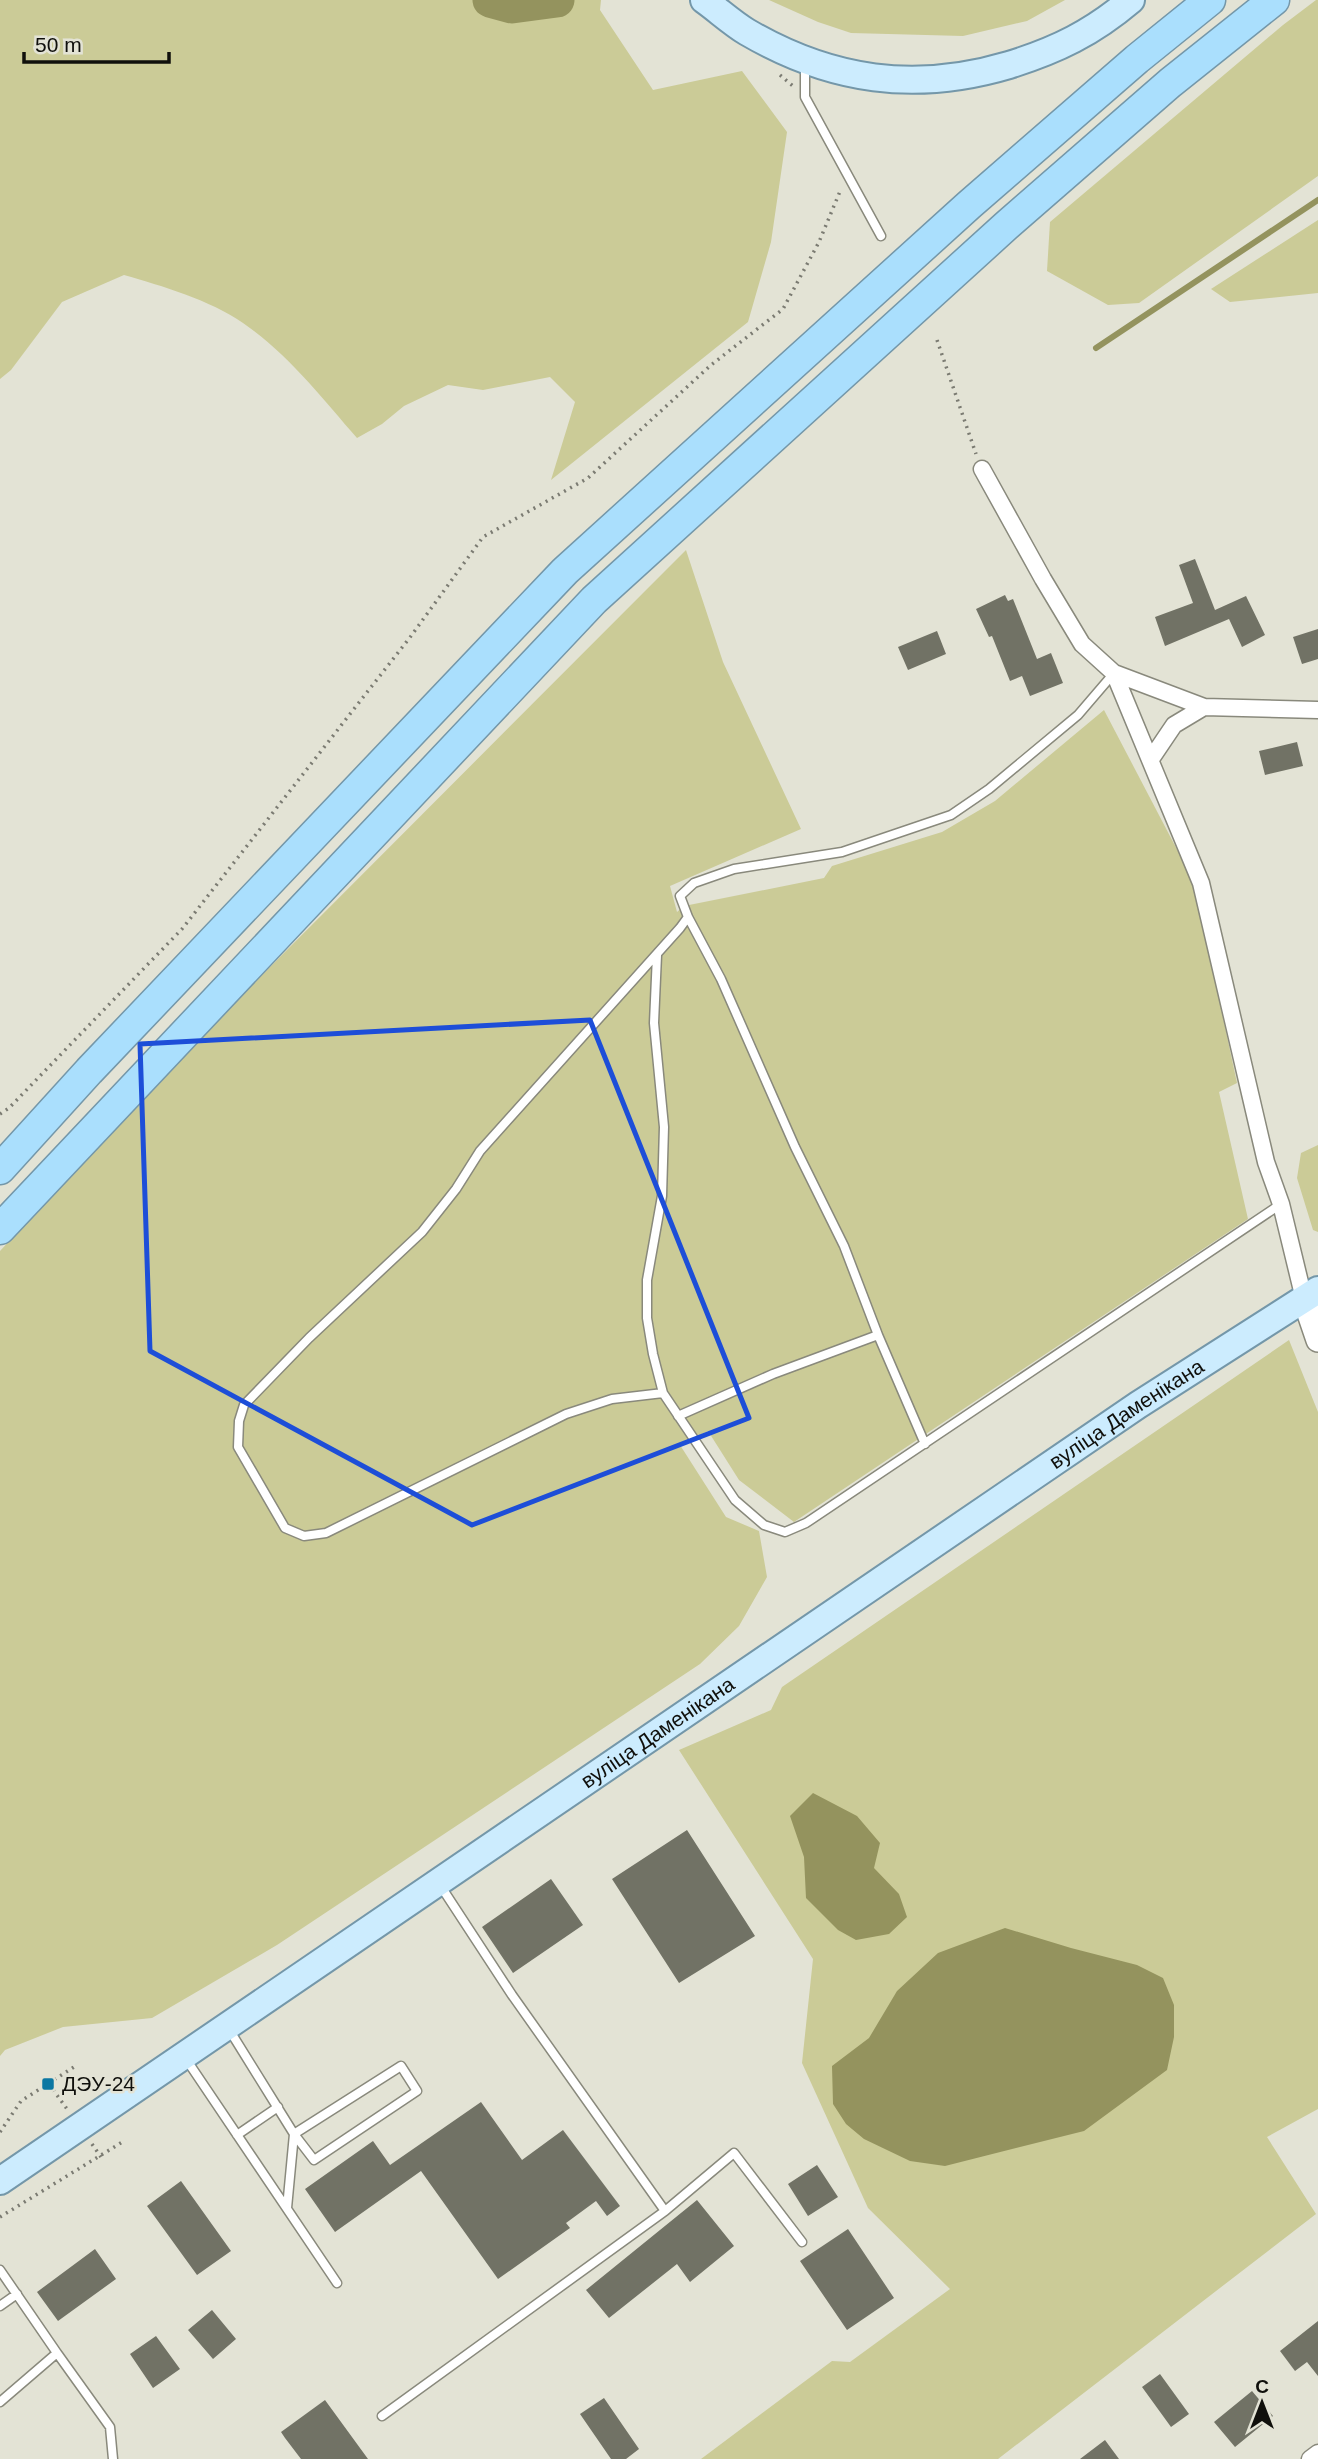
<svg xmlns="http://www.w3.org/2000/svg" width="1318" height="2459" font-family="Helvetica,sans-serif">
	<rect width="100%" height="100%" fill="#e3e3d5"/>
	<!-- green -->
	<path fill="#cbcb97" d="M 0,0 L 601,0 L 600,10 L 653,90 L 742,71 L 787,132 L 771,242 L 748,322 L 551,480 L 575,402 L 550,377 L 483,390 L 448,385 L 404,406 L 382,424 L 357,438 C 322,398 288,354 243,323 C 210,300 162,286 124,275 L 62,302 L 11,370 L 0,379 Z
		M 769,0 L 1065,0 L 1027,21 L 963,36 L 851,33 L 818,22 Z
		M 1316,0 L 1318,0 L 1318,176 L 1139,303 L 1108,305 L 1047,271 L 1050,222 L 1283,25 Z
		M 1318,220 L 1318,293 L 1230,302 L 1211,289 Z
		M 686,550 L 723,662 L 801,829 L 670,886 L 677,912 L 684,906 L 824,878 L 832,866 L 942,832 L 995,801 L 1104,710 L 1194,882 L 1237,1083 L 1219,1092 L 1248,1219 L 794,1522 L 739,1480 L 708,1431 L 680,1445 L 726,1517 L 759,1531 L 767,1577 L 739,1626 L 700,1664 L 277,1945 L 152,2018 L 63,2027 L 5,2050 L 0,2056 L 0,1251 L 195,1042 Z
		M 1318,1145 L 1318,1232 L 1313,1230 L 1297,1178 L 1301,1153 Z
		M 1289,1340 L 1318,1412 L 1318,2109 L 1267,2137 L 1316,2214 L 998,2459 L 701,2459 L 832,2361 L 850,2362 L 950,2289 L 868,2208 L 802,2063 L 813,1959 L 679,1750 L 771,1710 L 782,1687 Z"/>
	<!-- water -->
	<path fill="#94935e" d="M 813,1793 L 857,1816 L 880,1843 L 874,1868 L 899,1894 L 907,1917 L 889,1934 L 856,1940 L 838,1930 L 806,1898 L 804,1857 L 790,1816 Z
		M 1005,1928 L 1071,1948 L 1137,1965 L 1163,1978 L 1174,2005 L 1174,2037 L 1167,2070 L 1084,2131 L 945,2166 L 910,2161 L 864,2139 L 846,2124 L 833,2104 L 832,2066 L 869,2038 L 897,1991 L 938,1953 Z"/>
	<g fill="none" stroke-linecap="round" stroke-linejoin="round">
		<!-- stream -->
		<path stroke="#94935e" stroke-width="6" d="M 1096,348 L 1318,200"/>
		<!-- river -->
		<path stroke="#94935e" stroke-width="35" d="M 490,0 L 512,6 L 557,0"/>
	</g>
	<!-- building -->
	<path fill="#717265" d="M 1195,559 L 1215,610 L 1246,596 L 1265,635 L 1242,647 L 1229,619 L 1165,646 L 1155,617 L 1193,603 L 1179,565 Z
		M 1005,595 L 1008,601 L 1013,599 L 1037,659 L 1051,653 L 1063,683 L 1030,696 L 1022,676 L 1010,681 L 992,636 L 989,637 L 976,609 Z
		M 1318,629 L 1318,659 L 1302,664 L 1293,637 Z
		M 937,631 L 946,654 L 908,670 L 898,647 Z
		M 1297,742 L 1303,766 L 1265,775 L 1259,751 Z
		M 687,1830 L 755,1936 L 679,1983 L 612,1879 Z
		M 551,1879 L 583,1925 L 513,1973 L 482,1927 Z
		M 481,2102 L 522,2160 L 563,2130 L 620,2206 L 607,2216 L 596,2201 L 566,2223 L 570,2228 L 498,2279 L 421,2171 L 335,2232 L 305,2189 L 373,2141 L 390,2165 Z
		M 817,2165 L 838,2197 L 808,2216 L 788,2184 Z
		M 181,2181 L 231,2251 L 197,2275 L 147,2206 Z
		M 697,2200 L 734,2246 L 690,2282 L 677,2264 L 609,2318 L 586,2290 Z
		M 848,2229 L 894,2298 L 847,2330 L 800,2261 Z
		M 95,2249 L 116,2279 L 58,2321 L 37,2292 Z
		M 212,2310 L 236,2339 L 213,2359 L 188,2330 Z
		M 1318,2321 L 1318,2376 L 1307,2362 L 1295,2371 L 1280,2351 Z
		M 156,2336 L 180,2369 L 153,2388 L 130,2354 Z
		M 1160,2374 L 1189,2414 L 1171,2427 L 1142,2387 Z
		M 1252,2391 L 1273,2416 L 1235,2447 L 1214,2422 Z
		M 604,2398 L 639,2449 L 626,2459 L 611,2459 L 580,2414 Z
		M 325,2400 L 368,2459 L 301,2459 L 285,2438 L 281,2432 Z
		M 1105,2440 L 1119,2459 L 1080,2459 Z"/>
	<g fill="none" stroke-linecap="round" stroke-linejoin="round">
		<!-- lane casing -->
		<g stroke="#89897c" stroke-width="11">
			<path id="lane" d="M 805,66 L 805,97 L 881,236
				M 1114,673 L 1078,715 L 989,789 L 951,815 L 842,852 L 734,869 L 694,883 L 680,896 L 688,917 L 680,928 L 480,1151 L 456,1189 L 422,1232 L 309,1338 L 244,1405 L 239,1421 L 238,1447 L 285,1528 L 304,1536 L 326,1533 L 566,1414 L 612,1399 L 663,1393 L 735,1500 L 764,1525 L 785,1532 L 806,1523 L 1281,1204
				M 688,917 L 721,979 L 795,1147 L 844,1246 L 878,1335
				M 657,955 L 654,1023 L 664,1127 L 662,1196 L 647,1280 L 647,1318 L 653,1354 L 663,1393
				M 678,1416 L 773,1374 L 878,1335 L 925,1444
				M 230,2031 L 294,2134 L 401,2066 L 417,2091 L 314,2160 L 294,2134
				M 186,2059 L 337,2283
				M 237,2135 L 278,2107
				M 287,2208 L 294,2134
				M 665,2211 L 734,2153 L 802,2242
				M 0,2270 L 57,2353 L 0,2402
				M 0,2306 L 17,2294
				M 57,2353 L 110,2427 L 113,2459
				M 382,2416 L 665,2211 L 512,1995 L 440,1885"/>
		</g>
		<!-- street casing -->
		<g stroke="#89897c" stroke-width="19">
			<path id="street" d="M 982,469 L 1043,579 L 1082,644 L 1114,673 L 1204,707 L 1318,710
				M 1114,673 L 1201,883 L 1266,1162 L 1281,1204 L 1304,1299
				M 1151,759 L 1174,725 L 1204,707
				M 1310,2459 L 1318,2453"/>
		</g>
		<!-- secondary casing -->
		<g stroke="#89897c" stroke-width="26">
			<path id="secondary" d="M 1304,1299 L 1318,1340"/>
		</g>
		<!-- primary casing -->
		<g stroke="#7497a9" stroke-width="30">
			<g id="primary">
				<path d="M 704,0 C 718,10 732,23 747,32 C 831,81 915,93 1009,65 C 1057,50 1092,33 1131,0"/>
				<path id="s1" d="M 0,2181 L 1138,1405 L 1318,1290"/>
			</g>
		</g>
		<!-- highway casing -->
		<g stroke="#7497a9" stroke-width="33">
			<path id="highway" d="M 0,1169 L 89,1071 L 565,571 L 969,205 L 1137,59 L 1210,0
				M 0,1229 L 594,600 L 1007,225 L 1170,83 L 1274,0"/>
		</g>
		<!-- path -->
		<path stroke="#7b7b72" stroke-width="3.5" stroke-dasharray="2 5" stroke-linecap="butt" d="M 780,75 L 793,86
			M 937,340 L 976,454
			M 0,1114 L 9,1108 L 182,929 L 411,636 L 483,537 L 588,478 L 711,365 L 783,309 L 819,242 L 841,189
			M 49,2084 L 67,2109
			M 0,2132 L 21,2101 L 74,2067
			M 92,2144 L 101,2157
			M 0,2217 L 124,2141"/>
		<!-- lane -->
		<use href="#lane" stroke="#fff" stroke-width="8"/>
		<!-- street -->
		<use href="#street" stroke="#fff" stroke-width="16"/>
		<!-- secondary -->
		<use href="#secondary" stroke="#fff" stroke-width="23"/>
		<!-- primary -->
		<use href="#primary" stroke="#ccecfe" stroke-width="26"/>
		<!-- highway -->
		<use href="#highway" stroke="#aadffd" stroke-width="30"/>
	</g>
	<!-- marked area -->
	<path fill="none" stroke="#1d4ed8" stroke-width="5" stroke-linejoin="round" d="M 590,1020 L 749,1418 L 472,1525 L 150,1351 L 140,1044 Z"/>
	<!-- markers -->
	<rect fill="#0b77a2" stroke="#e3e3d5" stroke-width="2.5" x="41" y="2077" width="14" height="14" rx="3.5"/>
	<g text-anchor="middle" stroke-width="5" stroke-linejoin="round" paint-order="stroke">
		<!-- street labels -->
		<g font-size="21" fill="#10100c" stroke="#e3e3d5">
			<text dy="7" stroke="none"><textPath href="#s1" startOffset="1363">вуліца Даменікана</textPath></text>
			<text dy="7" stroke="none"><textPath href="#s1" startOffset="796">вуліца Даменікана</textPath></text>
		</g>
		<!-- poi labels -->
		<g font-size="21" fill="#10100c" stroke="#e3e3d5" text-anchor="start">
			<text x="62" y="2091">ДЭУ-24</text>
		</g>
	</g>
	<!-- north arrow -->
	<g transform="translate(1262 2403)" stroke="#e3e3d5" stroke-width="5" paint-order="stroke">
	<path d="M0-5L12 26L0 18L-12 26Z" fill="#10100c"/>
	<text y="-10" font-size="19" font-weight="bold" text-anchor="middle" fill="#10100c">С</text>
	</g>
	<!-- scale -->
	<path d="M24 52v10h145v-10" fill="none" stroke="#10100c" stroke-width="3.5"/>
	<text x="35" y="52" font-size="21" fill="#10100c" stroke="#e3e3d5" stroke-width="5" paint-order="stroke">50 m</text>
</svg>
